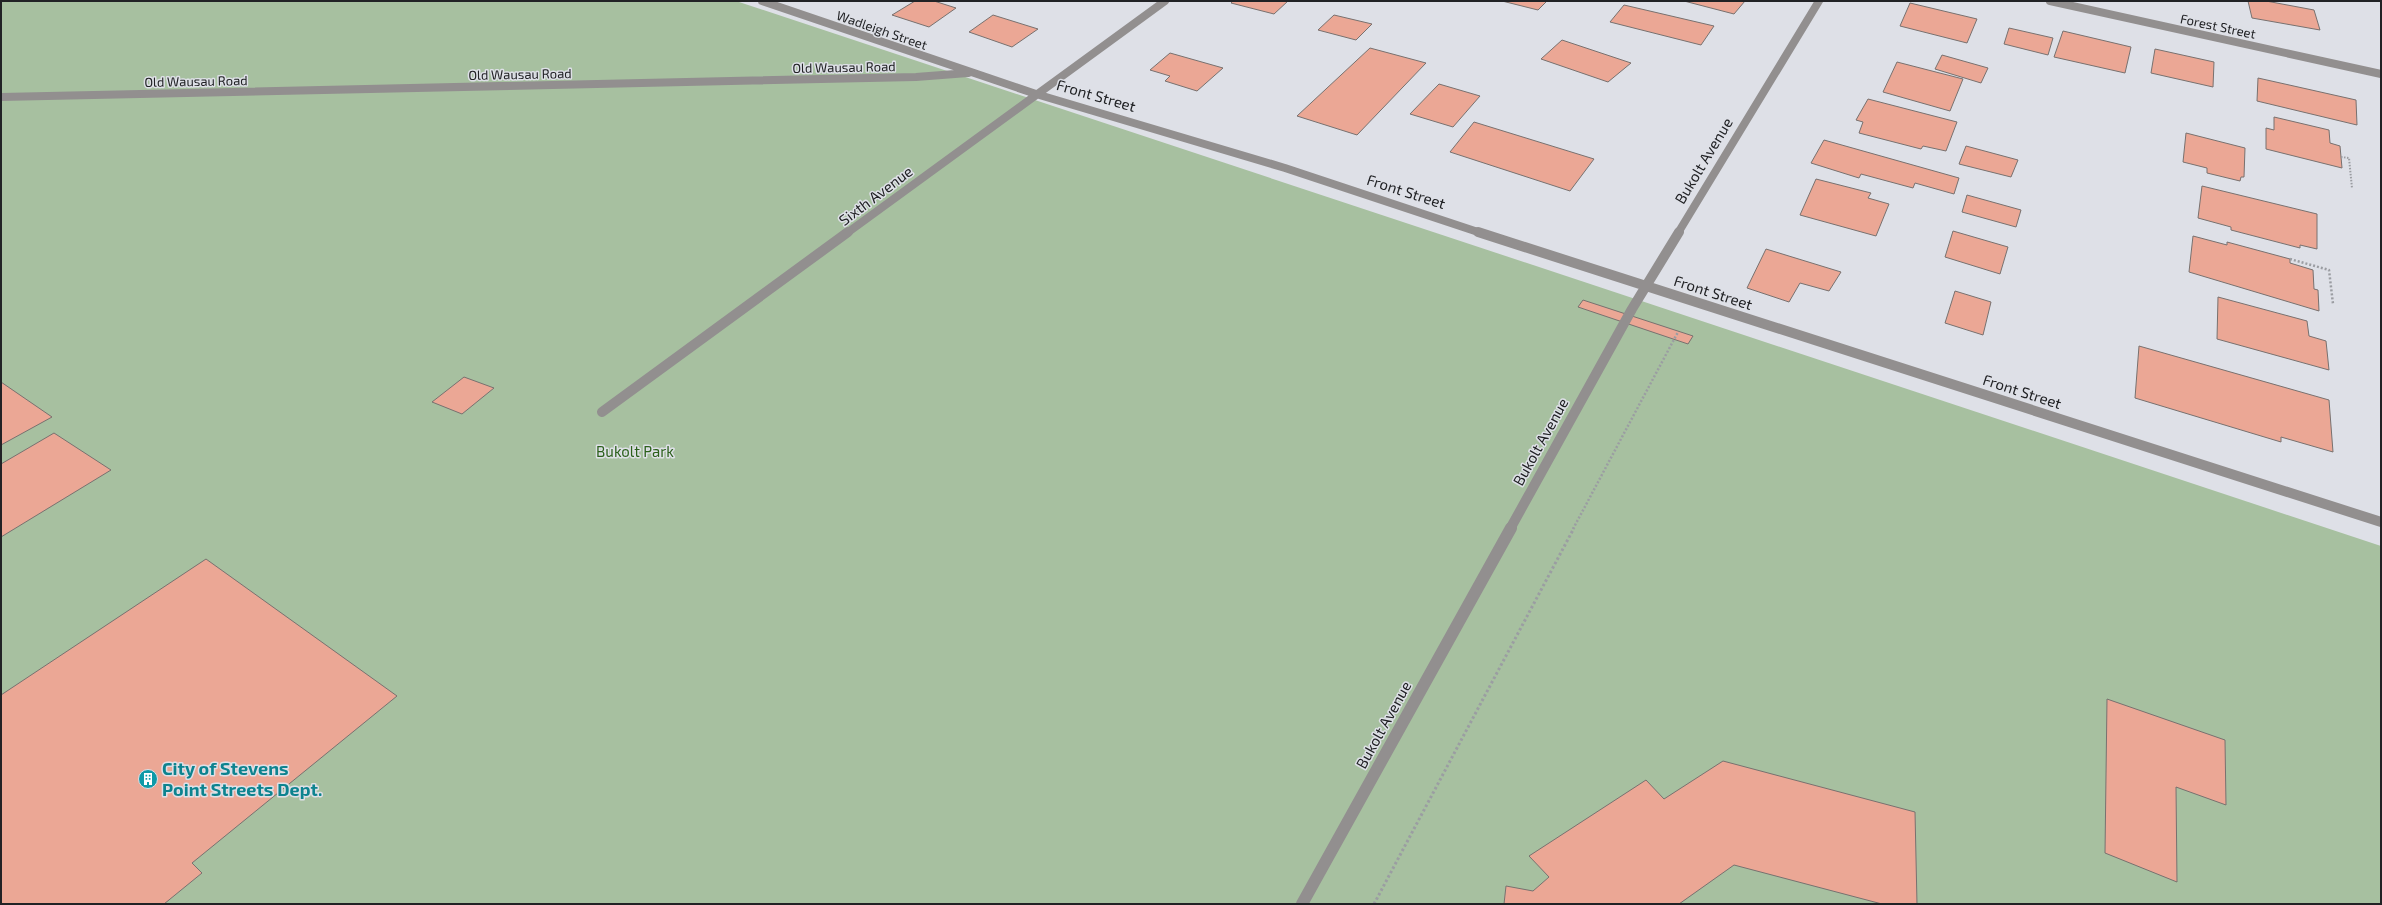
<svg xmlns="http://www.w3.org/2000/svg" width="2382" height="905" font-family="'Exo 2',sans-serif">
	<rect width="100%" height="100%" fill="#dee0e7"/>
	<!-- green -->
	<path fill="#a7c0a0" d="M 1,1 L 736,1 L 2381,546 L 2381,904 L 1,904 Z"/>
	<!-- building -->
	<path fill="#eba795" stroke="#78716f" d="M 915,1 L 934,1 L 956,8 L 929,27 L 892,15 Z
		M 1233,1 L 1288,1 L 1274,14 L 1231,3 Z
		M 1502,1 L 1547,1 L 1538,10 Z
		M 1684,1 L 1745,1 L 1734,14 Z
		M 2248,1 L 2266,1 L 2314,10 L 2320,30 L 2252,18 Z
		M 1910,3 L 1977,19 L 1967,43 L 1900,26 Z
		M 1624,5 L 1714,26 L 1701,45 L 1610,22 Z
		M 993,15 L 1038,29 L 1012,47 L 969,32 Z
		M 1334,15 L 1372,24 L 1356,40 L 1318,30 Z
		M 2009,28 L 2053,38 L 2048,55 L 2004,44 Z
		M 2063,31 L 2131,47 L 2125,73 L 2054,57 Z
		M 1562,40 L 1631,63 L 1608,82 L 1541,59 Z
		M 1370,48 L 1426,63 L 1357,135 L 1297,116 Z
		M 2155,49 L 2214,62 L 2213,87 L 2151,73 Z
		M 1170,53 L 1223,68 L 1197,91 L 1165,81 L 1170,76 L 1150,70 Z
		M 1942,55 L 1988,68 L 1981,83 L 1935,69 Z
		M 1897,62 L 1963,79 L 1950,111 L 1883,92 Z
		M 2258,78 L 2356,100 L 2357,125 L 2257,101 Z
		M 1439,84 L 1480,96 L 1453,127 L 1410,114 Z
		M 1868,99 L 1957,122 L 1946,151 L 1923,146 L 1921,149 L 1859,133 L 1863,122 L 1856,120 Z
		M 2274,117 L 2329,130 L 2330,143 L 2340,146 L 2342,168 L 2266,149 L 2266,128 L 2274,130 Z
		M 1474,122 L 1594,159 L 1570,191 L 1450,152 Z
		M 2186,133 L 2245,148 L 2244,177 L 2241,177 L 2240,181 L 2207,173 L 2207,168 L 2183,162 Z
		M 1824,140 L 1959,178 L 1954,194 L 1915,183 L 1913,188 L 1861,174 L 1859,178 L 1811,163 Z
		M 1966,146 L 2018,160 L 2011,177 L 1959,164 Z
		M 1816,179 L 1871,193 L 1868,198 L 1889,204 L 1876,236 L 1800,215 Z
		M 2202,186 L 2317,214 L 2317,249 L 2300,245 L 2300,248 L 2231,230 L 2231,227 L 2198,218 Z
		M 1967,195 L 2021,210 L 2016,227 L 1962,212 Z
		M 1953,231 L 2008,247 L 2000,274 L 1945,257 Z
		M 2193,236 L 2227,245 L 2227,242 L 2290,259 L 2290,263 L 2313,270 L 2314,289 L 2318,290 L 2319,311 L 2189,272 Z
		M 1766,249 L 1841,272 L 1829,291 L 1800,283 L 1789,302 L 1747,288 Z
		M 1955,291 L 1991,302 L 1983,335 L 1945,323 Z
		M 2218,297 L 2307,321 L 2309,336 L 2326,341 L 2329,370 L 2217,339 Z
		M 1583,300 L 1693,336 L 1688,344 L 1578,307 Z
		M 2139,346 L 2329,400 L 2333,452 L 2281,437 L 2281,442 L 2135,398 Z
		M 464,377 L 494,388 L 462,414 L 432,402 Z
		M 1,382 L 52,417 L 1,445 Z
		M 54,433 L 111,470 L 1,537 L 1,464 Z
		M 206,559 L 397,696 L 192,863 L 202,873 L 164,904 L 1,904 L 1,695 Z
		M 2107,699 L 2225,740 L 2226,805 L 2176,787 L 2177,882 L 2105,853 Z
		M 1723,761 L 1915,812 L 1917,904 L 1882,904 L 1734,865 L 1679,904 L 1504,904 L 1506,886 L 1533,891 L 1549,877 L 1529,856 L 1646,780 L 1664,799 Z"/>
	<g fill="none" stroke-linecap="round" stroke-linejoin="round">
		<!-- path-far2 -->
		<path stroke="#9b9da2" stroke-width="2" stroke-dasharray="1.5 1.5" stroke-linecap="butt" d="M 2341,157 L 2349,158 L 2352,188"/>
		<!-- path-far1 -->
		<path stroke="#9b9da2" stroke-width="2.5" stroke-dasharray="2 2" stroke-linecap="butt" d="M 2290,259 L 2329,270 L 2333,304
			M 1573,529 L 1678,332"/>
		<!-- path -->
		<path stroke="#9b9da2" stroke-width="3" stroke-dasharray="2.5 2.5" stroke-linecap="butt" d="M 1374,904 L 1574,528"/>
		<!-- street-far2 -->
		<path stroke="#928f8f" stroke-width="8" d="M 762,1 L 1036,94 L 1285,168 L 1481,233
			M 2050,1 L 2381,74
			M 1,97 L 916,77 L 968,73
			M 847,233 L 1165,1
			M 1678,233 L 1819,1"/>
		<!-- street-far1 -->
		<path stroke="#928f8f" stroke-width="10" d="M 1478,232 L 2381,522
			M 602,412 L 848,232
			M 1510,529 L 1632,309 L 1679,232"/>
		<!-- street -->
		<path stroke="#928f8f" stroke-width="12" d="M 1302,904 L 1511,528"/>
	</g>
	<!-- icons -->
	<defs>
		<g id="building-disc" transform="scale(1)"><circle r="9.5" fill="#0f9aa8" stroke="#dee0e7"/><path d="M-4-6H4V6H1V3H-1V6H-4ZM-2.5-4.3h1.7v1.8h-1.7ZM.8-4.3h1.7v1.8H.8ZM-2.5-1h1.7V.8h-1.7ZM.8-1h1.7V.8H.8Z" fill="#fff"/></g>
	</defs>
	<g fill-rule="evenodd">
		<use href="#building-disc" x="148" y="779"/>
	</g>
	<g text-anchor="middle" stroke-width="3" stroke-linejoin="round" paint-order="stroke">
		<!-- far-street labels -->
		<g font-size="13" fill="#212225" stroke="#dee0e7">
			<text transform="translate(2218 26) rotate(12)" y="5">Forest Street</text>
			<text transform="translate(882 30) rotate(19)" y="5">Wadleigh Street</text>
			<text transform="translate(844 67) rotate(-1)" y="5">Old Wausau Road</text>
			<text transform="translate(520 74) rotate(-1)" y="5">Old Wausau Road</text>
			<text transform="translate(196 81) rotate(-1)" y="5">Old Wausau Road</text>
		</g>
		<!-- street labels -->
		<g font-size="15" fill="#212225" stroke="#dee0e7">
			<text transform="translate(1096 96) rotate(16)" y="5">Front Street</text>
			<text transform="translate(1704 161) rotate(-59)" y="5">Bukolt Avenue</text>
			<text transform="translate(1406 192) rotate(18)" y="5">Front Street</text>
			<text transform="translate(876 196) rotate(-37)" y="5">Sixth Avenue</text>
			<text transform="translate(1713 293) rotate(18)" y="5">Front Street</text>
			<text transform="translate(2022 392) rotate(18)" y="5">Front Street</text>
			<text transform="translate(1541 442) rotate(-61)" y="5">Bukolt Avenue</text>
			<text transform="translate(1384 725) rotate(-61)" y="5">Bukolt Avenue</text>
		</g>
		<!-- park labels -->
		<g font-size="15" fill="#2b601b" stroke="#dee0e7">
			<text x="635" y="457">Bukolt Park</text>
		</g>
		<!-- near-culture labels -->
		<g font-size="18" font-weight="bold" fill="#0d838f" stroke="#dee0e7" text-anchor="start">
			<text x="162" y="775">City of Stevens<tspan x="162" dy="21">Point Streets Dept.</tspan></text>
		</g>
	</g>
	<!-- border -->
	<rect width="2382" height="905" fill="none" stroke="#212225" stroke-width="4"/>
</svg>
